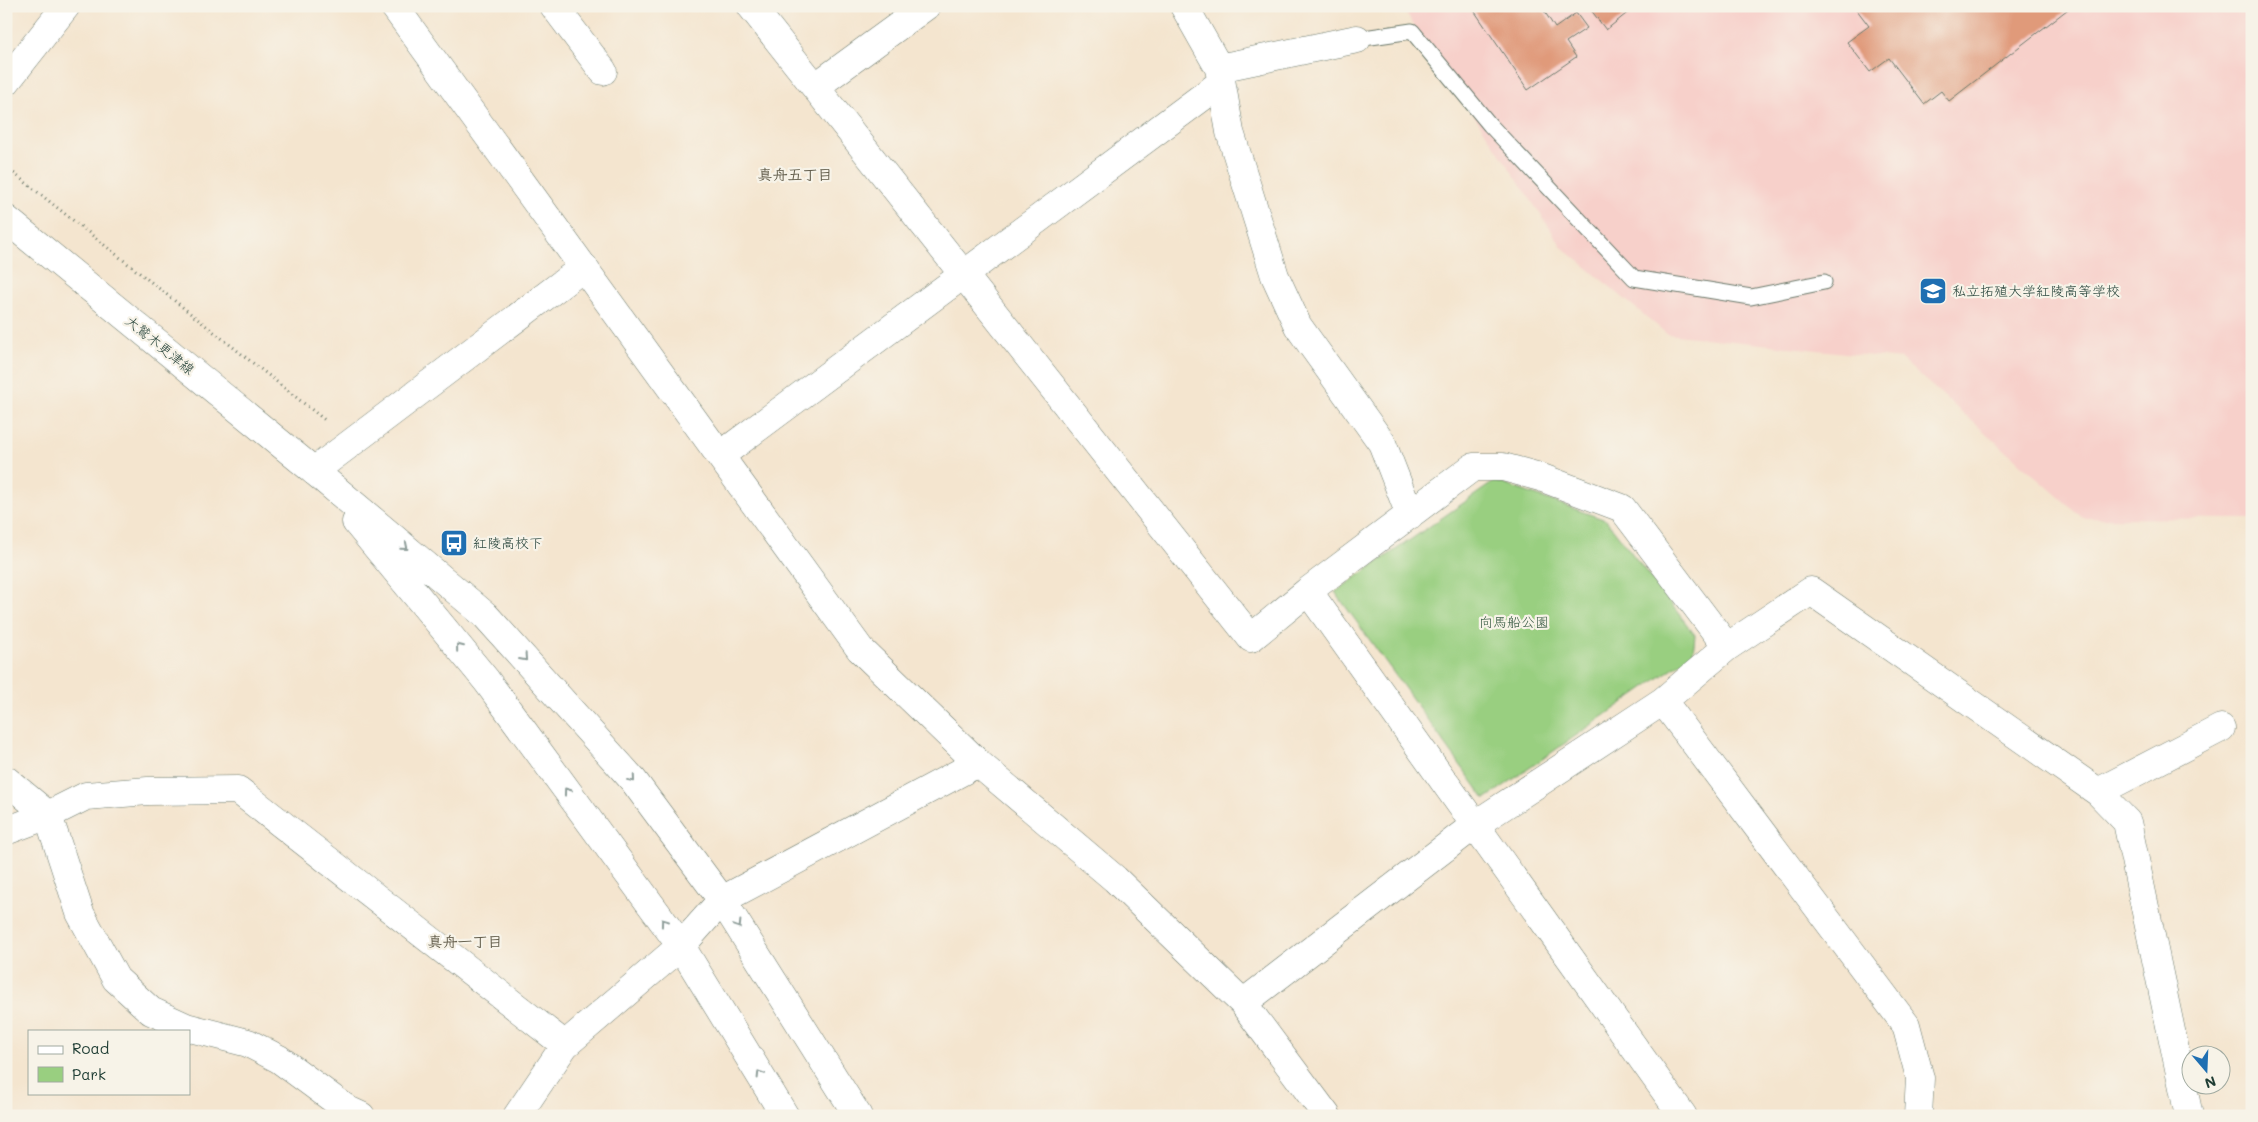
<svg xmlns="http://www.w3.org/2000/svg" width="2258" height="1122" font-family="Mali,'Klee One',sans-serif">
	<rect width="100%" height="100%" fill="#f7f3e8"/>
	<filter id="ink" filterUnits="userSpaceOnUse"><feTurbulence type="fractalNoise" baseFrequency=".02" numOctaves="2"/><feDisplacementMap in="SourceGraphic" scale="10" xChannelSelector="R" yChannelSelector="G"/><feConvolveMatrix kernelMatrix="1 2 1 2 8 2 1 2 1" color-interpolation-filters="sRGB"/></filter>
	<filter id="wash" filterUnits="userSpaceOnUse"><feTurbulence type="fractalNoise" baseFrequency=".0096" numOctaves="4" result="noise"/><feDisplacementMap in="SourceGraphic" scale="20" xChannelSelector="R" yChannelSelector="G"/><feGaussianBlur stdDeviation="1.12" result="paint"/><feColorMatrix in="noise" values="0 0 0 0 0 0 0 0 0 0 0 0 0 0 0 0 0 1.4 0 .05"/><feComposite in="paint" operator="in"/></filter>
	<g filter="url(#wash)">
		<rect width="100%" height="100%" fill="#f4e5cf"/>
		<!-- built -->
		<path fill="#f7d0ca" d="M 1401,6 L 2252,6 L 2252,519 L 2083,518 L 1901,359 L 1667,334 L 1563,248 Z"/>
		<!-- green -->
		<path fill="#99cf80" stroke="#5c865a" d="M 1495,481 L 1606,520 L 1695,635 L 1693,654 L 1485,799 L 1335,592 Z"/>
		<g id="blocks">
			<!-- building -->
			<path fill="#e09a7a" d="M 1471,6 L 1541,6 L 1555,28 L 1576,13 L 1587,28 L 1566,42 L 1576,57 L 1528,90 Z
				M 1588,6 L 1636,6 L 1606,30 Z
				M 1854,6 L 2072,6 L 1949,101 L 1941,91 L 1924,104 L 1889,58 L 1870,72 L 1847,42 L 1869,26 Z"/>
		</g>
	</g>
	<g filter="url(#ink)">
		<use href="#blocks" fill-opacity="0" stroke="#6a786a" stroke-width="1"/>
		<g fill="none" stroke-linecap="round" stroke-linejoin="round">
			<!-- service casing -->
			<g stroke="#6a786a" stroke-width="17">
				<path id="service" d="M 1357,39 L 1412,31 L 1490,125 L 1634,278 L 1751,297 L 1824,282"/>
			</g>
			<!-- minor casing -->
			<g stroke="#6a786a" stroke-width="29">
				<path id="minor" d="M 554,6 L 603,71
					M 751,6 L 1251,638 L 1308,591 L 1473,467 L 1503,467 L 1540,477 L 1622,508 L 1727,647
					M 1184,6 L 1219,68 L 1230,132 L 1275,276 L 1298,326 L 1382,443 L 1410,515
					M 1219,68 L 1357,39
					M 6,82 L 66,6
					M 815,87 L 926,6
					M 721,455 L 1221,83
					M 314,471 L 584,267
					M 1308,591 L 1683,1116
					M 1663,701 L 1906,1025 L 1920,1078 L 1918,1116
					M 6,780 L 48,815 L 80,913 L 116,979 L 151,1011 L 186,1027 L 248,1043 L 279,1059 L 348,1110 L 361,1116
					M 2098,792 L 2221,728
					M 6,831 L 48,815 L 86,796 L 148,791 L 238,790 L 565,1045
					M 1243,1003 L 1476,824 L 1663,701 L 1727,647 L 1811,591 L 2098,792 L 2127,822 L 2189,1116
					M 517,1116 L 565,1045 L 681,946 L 722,900 L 978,763"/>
			</g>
			<!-- tertiary casing -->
			<g stroke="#6a786a" stroke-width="29">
				<path id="tertiary" d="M 394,6 L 860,649 L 978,763 L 1115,879 L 1243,1003 L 1327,1116"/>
			</g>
			<!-- secondary casing -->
			<g stroke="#6a786a" stroke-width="29">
				<path id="secondary" d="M 6,219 L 314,471 L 485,615 L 633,780 L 722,900 L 858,1116
					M 356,522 L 486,680 L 681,946 L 785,1116"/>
			</g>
			<!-- path -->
			<path stroke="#6a786a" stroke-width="3" stroke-dasharray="1 4" stroke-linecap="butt" d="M 6,167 L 326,421"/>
			<!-- service -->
			<use href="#service" stroke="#fff" stroke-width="15"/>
			<!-- minor -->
			<use href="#minor" stroke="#fff" stroke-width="28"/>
			<!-- tertiary -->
			<use href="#tertiary" stroke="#fff" stroke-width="28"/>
			<!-- secondary -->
			<use href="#secondary" stroke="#fff" stroke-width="28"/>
		</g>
		<!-- one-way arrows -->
		<defs><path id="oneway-chevron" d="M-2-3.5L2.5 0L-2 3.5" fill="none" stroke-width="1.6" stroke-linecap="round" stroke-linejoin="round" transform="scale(1.25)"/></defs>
		<g stroke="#8f9e9a">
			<use href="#oneway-chevron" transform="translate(405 547) rotate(40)"/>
			<use href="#oneway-chevron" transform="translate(459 647) rotate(-129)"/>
			<use href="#oneway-chevron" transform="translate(524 658) rotate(48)"/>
			<use href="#oneway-chevron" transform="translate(632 779) rotate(50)"/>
			<use href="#oneway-chevron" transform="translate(567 791) rotate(-126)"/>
			<use href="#oneway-chevron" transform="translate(664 922) rotate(-126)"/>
			<use href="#oneway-chevron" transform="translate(738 925) rotate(58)"/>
			<use href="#oneway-chevron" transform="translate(760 1074) rotate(-122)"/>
		</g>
	</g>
	<!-- icons -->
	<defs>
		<g id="school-square" transform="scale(1.4375)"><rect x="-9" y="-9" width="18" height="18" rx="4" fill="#1f6fb2" stroke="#f7f3e8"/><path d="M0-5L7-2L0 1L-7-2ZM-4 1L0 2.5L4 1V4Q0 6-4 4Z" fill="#fff"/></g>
		<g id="bus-square" transform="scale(1.4375)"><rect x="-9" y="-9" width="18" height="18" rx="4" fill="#1f6fb2" stroke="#f7f3e8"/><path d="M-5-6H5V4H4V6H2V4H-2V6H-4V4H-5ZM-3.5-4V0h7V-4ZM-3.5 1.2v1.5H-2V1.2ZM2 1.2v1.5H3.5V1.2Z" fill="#fff"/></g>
	</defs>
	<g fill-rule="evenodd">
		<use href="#school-square" x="1933" y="291"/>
		<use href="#bus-square" x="454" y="543"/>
	</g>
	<g text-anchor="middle" stroke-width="4.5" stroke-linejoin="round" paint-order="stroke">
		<!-- poi labels -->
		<g font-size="14" fill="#1f3d34" stroke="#f7f3e8" text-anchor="start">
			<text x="1952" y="296">私立拓殖大学紅陵高等学校</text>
			<text x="473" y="548">紅陵高校下</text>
		</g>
		<!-- street labels -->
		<g font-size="14" fill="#1f3d34" stroke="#f7f3e8">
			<text transform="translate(160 345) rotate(39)" y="5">大鷲木更津線</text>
		</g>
		<!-- park labels -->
		<g font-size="14" fill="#375a43" stroke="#f7f3e8">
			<text x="1514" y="627">向馬船公園</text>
		</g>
		<!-- neighbourhood labels -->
		<g font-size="15" font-weight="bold" fill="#635e4c" stroke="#f7f3e8">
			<text x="795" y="180">真舟五丁目</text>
			<text x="465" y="947">真舟一丁目</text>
		</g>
	</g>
	<!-- margin -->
	<rect width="2258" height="1122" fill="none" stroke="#f7f3e8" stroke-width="25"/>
	<!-- legend -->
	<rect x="28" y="1030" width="162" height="65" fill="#f7f3e8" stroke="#a1aaa0"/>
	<rect x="38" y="1046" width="25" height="8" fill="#ffffff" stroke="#a1aaa0"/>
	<text x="72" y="1054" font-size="15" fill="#1f3d34">Road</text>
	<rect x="38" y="1067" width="25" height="15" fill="#99cf80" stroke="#a1aaa0"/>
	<text x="72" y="1080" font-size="15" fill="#1f3d34">Park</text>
	<!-- north arrow -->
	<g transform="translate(2206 1070) rotate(161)"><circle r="24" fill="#f7f3e8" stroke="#a1aaa0"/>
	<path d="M0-4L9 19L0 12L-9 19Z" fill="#1f6fb2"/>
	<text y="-8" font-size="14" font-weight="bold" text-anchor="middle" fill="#1f3d34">N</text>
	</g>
</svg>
